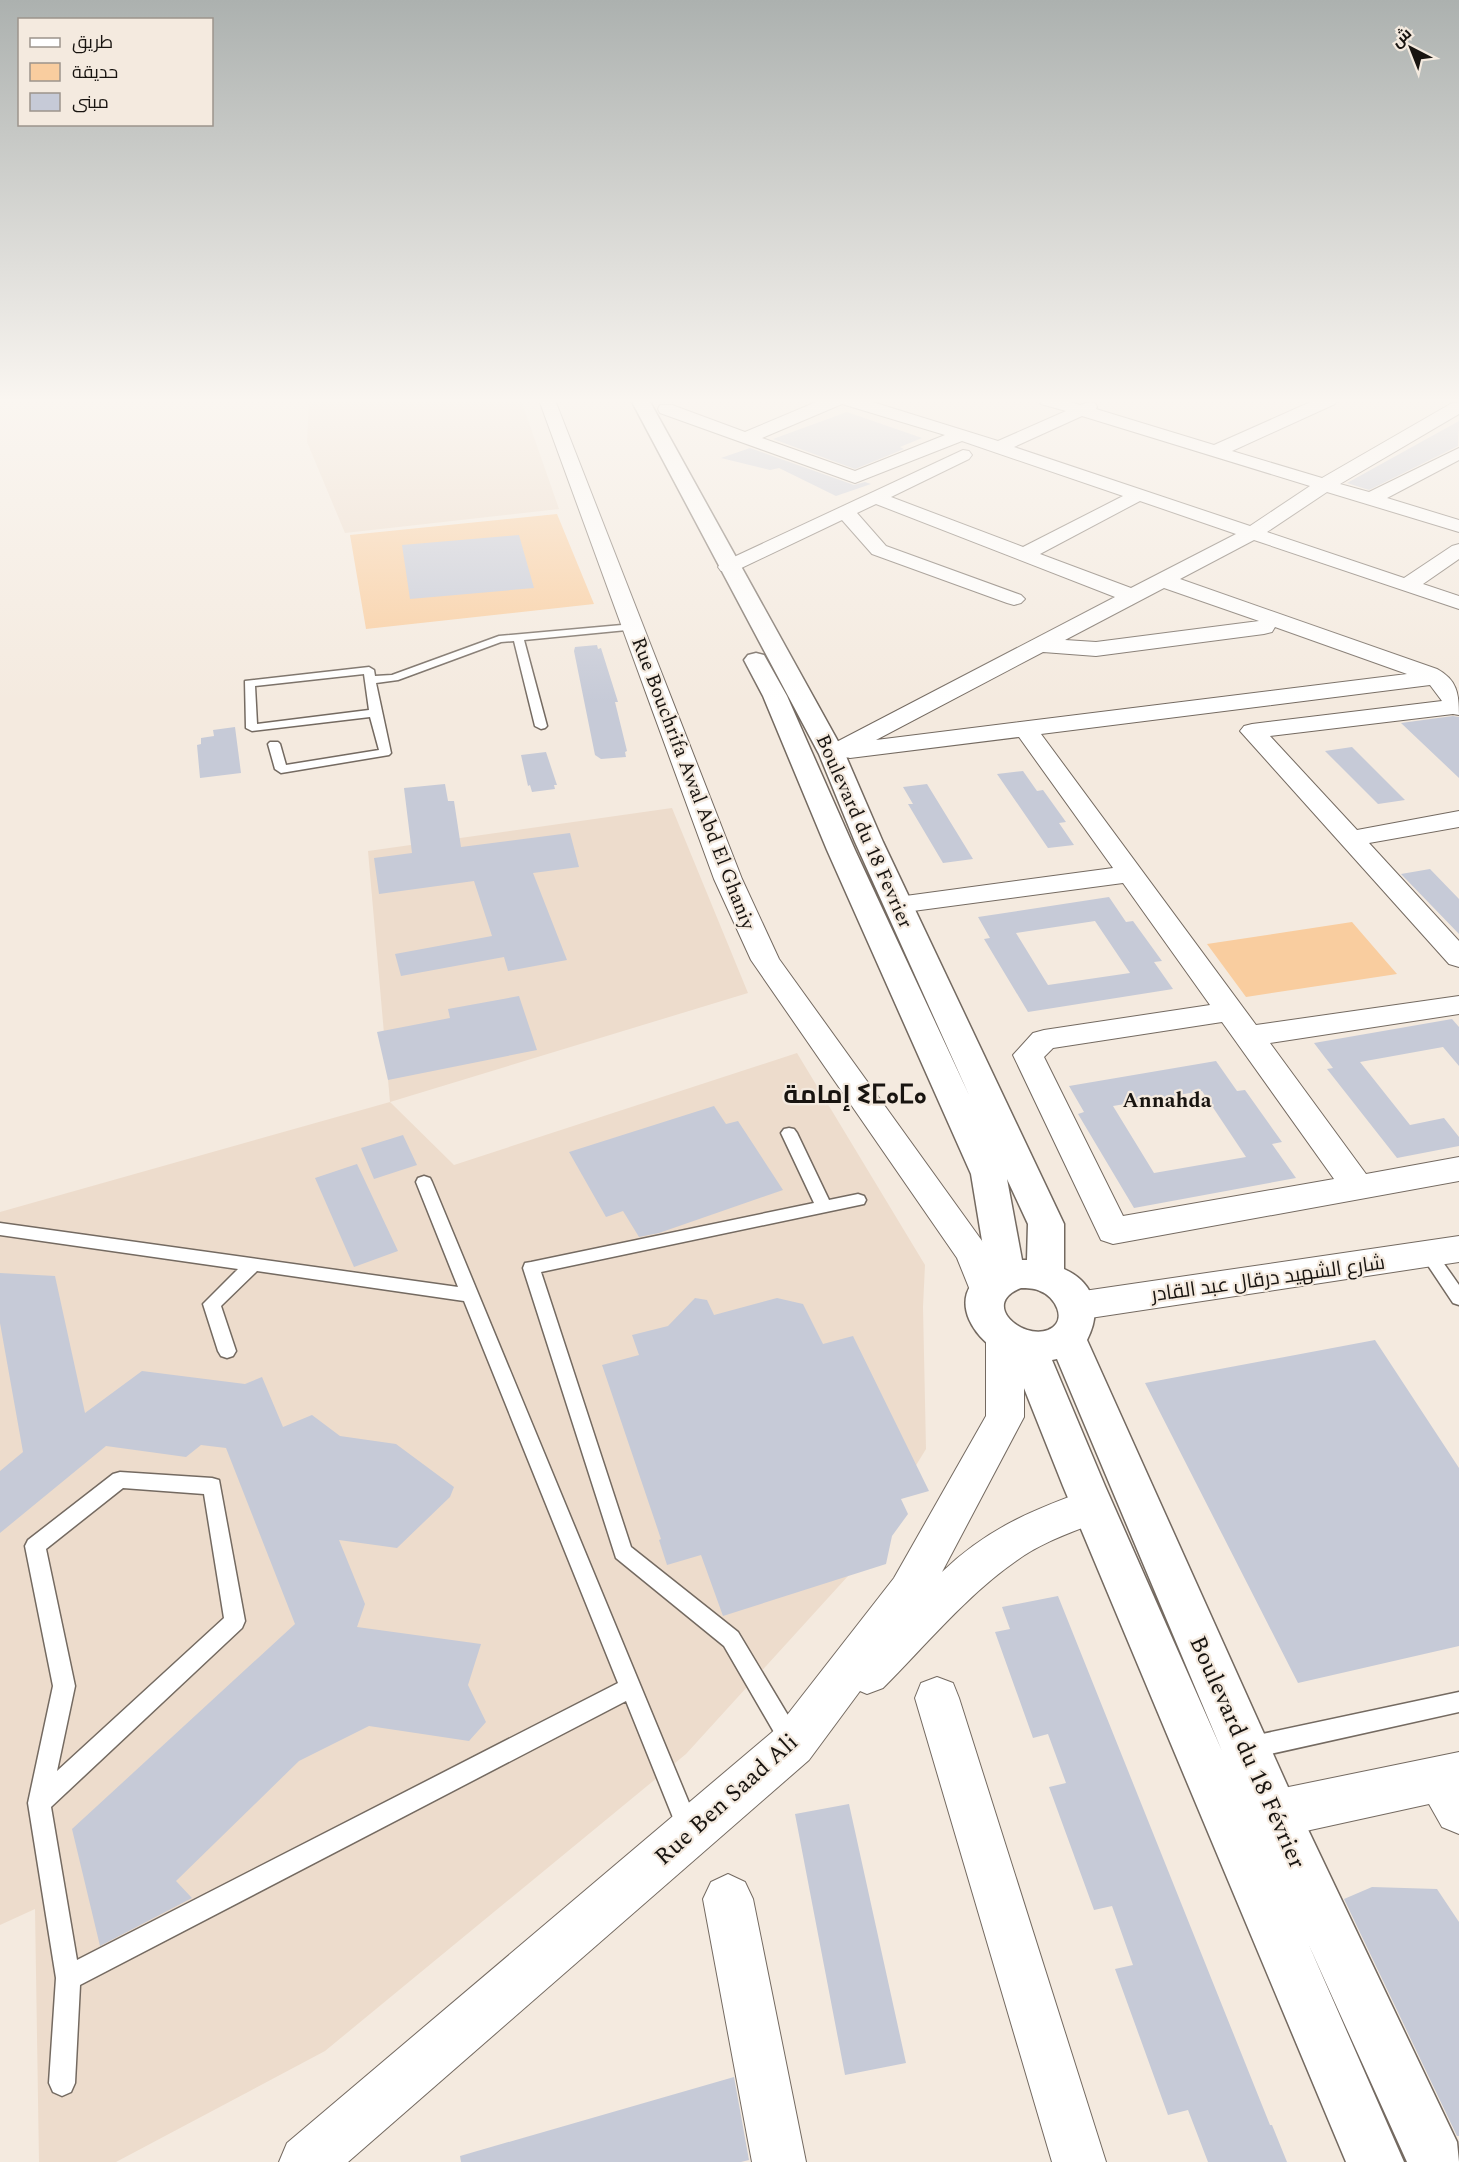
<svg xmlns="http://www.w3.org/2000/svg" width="1459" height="2162" font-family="Spectral,Cairo,'Noto Sans Tifinagh',serif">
	<rect width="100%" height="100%" fill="#f4eadf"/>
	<!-- built -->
	<path fill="#eddccc" d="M 309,400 L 521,400 L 559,509 L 345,533 L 307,442 Z
		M 672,808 L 748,993 L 390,1102 L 454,1165 L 797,1053 L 925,1265 L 923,1307 L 926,1449 L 848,1576 L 686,1754 L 325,2051 L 116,2162 L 39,2162 L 35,1909 L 0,1925 L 0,1212 L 390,1102 L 368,851 Z"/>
	<!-- green -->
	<path fill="#f9cd9f" d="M 557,514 L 594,604 L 366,629 L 350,535 Z
		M 1352,922 L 1397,974 L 1246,997 L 1207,944 Z"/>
	<!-- building -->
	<path fill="#c6cad7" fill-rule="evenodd" d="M 847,412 L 922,438 L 900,447 L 904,449 L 855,469 L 773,439 Z
		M 1459,421 L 1458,446 L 1369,490 L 1347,483 Z
		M 750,448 L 854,485 L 865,482 L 871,484 L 836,496 L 779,468 L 770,470 L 721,458 Z
		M 519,535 L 534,588 L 410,599 L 402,545 Z
		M 597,645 L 598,649 L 601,648 L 618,702 L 615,702 L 627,751 L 625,752 L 626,757 L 601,759 L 595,755 L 574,651 L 575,647 Z
		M 1453,716 L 1459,717 L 1459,778 L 1401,723 Z
		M 235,727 L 241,773 L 200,778 L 197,745 L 201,744 L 201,738 L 214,736 L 213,730 Z
		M 1352,747 L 1405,800 L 1378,804 L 1325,751 Z
		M 546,752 L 557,785 L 554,785 L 555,789 L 532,792 L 530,785 L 528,786 L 521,755 Z
		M 1023,771 L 1037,791 L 1043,790 L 1066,822 L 1059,823 L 1074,845 L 1048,848 L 997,774 Z
		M 445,784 L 448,801 L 454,801 L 461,847 L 570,833 L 579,867 L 533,873 L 567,960 L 508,971 L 504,957 L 401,976 L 395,954 L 492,936 L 474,881 L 379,894 L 374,858 L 412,853 L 404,788 Z
		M 927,784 L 973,859 L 943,863 L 908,804 L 913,804 L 903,787 Z
		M 1430,869 L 1459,899 L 1459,934 L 1401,874 Z
		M 1109,897 L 1126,922 L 1133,921 L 1162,961 L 1154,962 L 1173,989 L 1028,1012 L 984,939 L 990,938 L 978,917 ZM 1095,921 L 1130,973 L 1048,985 L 1016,933 Z
		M 519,996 L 537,1050 L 388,1080 L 377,1032 L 450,1018 L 448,1009 Z
		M 1452,1019 L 1459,1027 L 1459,1066 L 1443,1047 L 1360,1062 L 1410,1125 L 1444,1118 L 1459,1137 L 1459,1146 L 1397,1158 L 1327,1069 L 1333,1068 L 1314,1043 Z
		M 1216,1061 L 1237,1091 L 1245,1090 L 1282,1142 L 1272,1144 L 1296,1178 L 1134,1208 L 1078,1114 L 1084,1112 L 1069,1086 ZM 1202,1091 L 1246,1157 L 1154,1173 L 1113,1106 Z
		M 714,1106 L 726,1124 L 738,1121 L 783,1190 L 659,1233 L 639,1237 L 623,1211 L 606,1217 L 569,1152 Z
		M 403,1135 L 417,1165 L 374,1179 L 361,1148 Z
		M 357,1164 L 398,1251 L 354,1267 L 315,1178 Z
		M 0,1273 L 55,1276 L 85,1413 L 142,1371 L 245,1384 L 262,1377 L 283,1427 L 312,1415 L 340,1436 L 396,1444 L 454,1487 L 450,1497 L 397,1548 L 339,1540 L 365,1604 L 357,1627 L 481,1644 L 468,1685 L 486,1722 L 469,1741 L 369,1726 L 299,1761 L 176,1881 L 192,1898 L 100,1946 L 72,1829 L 295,1624 L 226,1448 L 201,1445 L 186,1457 L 106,1446 L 0,1533 L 0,1471 L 23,1452 L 0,1323 Z
		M 695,1298 L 707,1300 L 714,1315 L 777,1298 L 803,1304 L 823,1344 L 853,1336 L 929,1491 L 901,1499 L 908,1514 L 892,1536 L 886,1564 L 723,1616 L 701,1555 L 667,1565 L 659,1540 L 661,1539 L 602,1365 L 639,1355 L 632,1335 L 668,1326 Z
		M 1375,1340 L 1459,1468 L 1459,1646 L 1298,1683 L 1145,1383 Z
		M 1058,1596 L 1270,2125 L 1272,2125 L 1287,2162 L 1208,2162 L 1188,2110 L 1168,2115 L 1115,1969 L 1133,1965 L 1112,1906 L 1094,1910 L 1049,1787 L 1066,1783 L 1048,1734 L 1033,1738 L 995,1632 L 1010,1629 L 1002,1607 Z
		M 849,1804 L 906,2063 L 845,2075 L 795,1814 Z
		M 1372,1887 L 1437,1889 L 1459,1922 L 1459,2136 L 1457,2136 L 1344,1899 Z
		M 734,2077 L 749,2160 L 741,2162 L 461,2162 L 460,2156 Z"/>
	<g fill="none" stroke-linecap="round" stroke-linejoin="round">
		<!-- lane casing -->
		<g stroke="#746a61" stroke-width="3">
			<path id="lane" d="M 633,624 L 637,625 L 637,629 L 524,640 L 547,726 L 545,728 L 541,729 L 535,726 L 514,641 L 501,642 L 398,680 L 376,683 L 391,753 L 389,755 L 281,773 L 275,769 L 268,744 L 270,742 L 278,742 L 280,744 L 286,765 L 379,750 L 370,717 L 252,731 L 246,728 L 245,681 L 369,667 L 374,670 L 375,676 L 392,675 L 499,636 ZM 364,674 L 369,710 L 257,724 L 255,686 Z
				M 789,1128 L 794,1129 L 797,1133 L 829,1200 L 858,1194 L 864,1196 L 866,1200 L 864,1204 L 541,1272 L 631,1547 L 738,1632 L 798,1732 L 801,1739 L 798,1746 L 790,1750 L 782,1746 L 724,1646 L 616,1558 L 523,1268 L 525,1263 L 531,1262 L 814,1203 L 781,1133 L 784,1129 Z
				M 424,1176 L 430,1178 L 432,1182 L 699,1827 L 696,1835 L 688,1838 L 680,1835 L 626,1701 L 80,1985 L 75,2083 L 71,2092 L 62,2096 L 53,2092 L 49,2083 L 56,1978 L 28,1803 L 53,1686 L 25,1546 L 28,1540 L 113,1474 L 120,1472 L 212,1478 L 219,1480 L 245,1621 L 242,1628 L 51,1807 L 77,1960 L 618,1683 L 464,1301 L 257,1271 L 221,1306 L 236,1351 L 233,1356 L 227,1358 L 221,1356 L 218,1351 L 203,1304 L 238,1269 L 0,1235 L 0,1223 L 458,1287 L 416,1182 L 418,1178 ZM 123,1488 L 204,1494 L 224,1618 L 57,1771 L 75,1686 L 46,1549 Z
				M 1429,1249 L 1435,1251 L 1459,1285 L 1459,1305 L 1453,1303 L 1421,1255 L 1423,1251 Z
				M 1459,1692 L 1459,1712 L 1248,1759 L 1240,1756 L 1237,1748 L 1240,1740 L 1248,1737 Z"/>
		</g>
		<!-- street casing -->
		<g stroke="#746a61" stroke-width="2">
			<path id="street" d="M 539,400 L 555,400 L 742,879 L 779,959 L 985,1245 L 1005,1290 L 1000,1300 L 987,1304 L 974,1300 L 957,1258 L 751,960 L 714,879 Z
				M 821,400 L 866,400 L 998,441 L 1066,411 L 1041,404 L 1039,400 L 1065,400 L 1080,405 L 1089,402 L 1095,403 L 1097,407 L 1096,409 L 1214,445 L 1315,400 L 1337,400 L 1335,404 L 1232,451 L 1322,478 L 1452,403 L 1459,402 L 1459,414 L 1340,484 L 1369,492 L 1459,448 L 1459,460 L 1387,498 L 1459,520 L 1459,532 L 1327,492 L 1267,532 L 1404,578 L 1452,546 L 1459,544 L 1459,559 L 1423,584 L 1459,596 L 1459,609 L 1254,540 L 1180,579 L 1437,669 C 1457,680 1459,693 1459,715 L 1453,714 L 1270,736 L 1357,830 L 1459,811 L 1459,827 L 1369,843 L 1459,941 L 1459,967 L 1449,964 L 1240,731 L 1244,726 L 1252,724 L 1442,701 L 1430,685 L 1041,734 L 1256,1025 L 1459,996 L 1459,1014 L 1270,1043 L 1366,1174 L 1459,1157 L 1459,1181 L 1113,1244 L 1101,1240 L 1013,1055 L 1033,1033 L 1044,1030 L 1210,1005 L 1123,883 L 898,913 L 888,911 L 884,905 L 888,899 L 898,897 L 1113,868 L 1019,737 L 850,758 C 841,756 833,762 823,759 L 820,754 L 823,749 L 1115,597 L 876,504 L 857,513 L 886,546 L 1021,595 L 1025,599 L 1021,603 L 1014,605 L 1007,603 L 872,554 L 842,520 L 735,571 L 721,571 L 718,567 L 721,563 L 963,450 L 969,451 L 972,455 L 969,459 L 891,497 L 1023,547 L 1123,496 L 962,441 L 855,483 L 660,413 L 658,409 L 660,405 L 672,405 L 745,432 ZM 842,404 L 945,435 L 855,471 L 762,438 ZM 1082,416 L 1310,486 L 1250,526 L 1014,447 ZM 1140,501 L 1236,534 L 1131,588 L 1040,554 ZM 1164,588 L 1259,621 L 1096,642 L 1065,640 ZM 1275,627 L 1407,674 L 876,740 L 1043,652 L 1096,656 L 1264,634 L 1272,632 ZM 1222,1022 L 1334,1179 L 1123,1216 L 1044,1057 L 1053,1048 Z
				M 1459,1236 L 1459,1262 L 1077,1320 L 1064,1316 L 1059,1306 L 1064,1296 L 1077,1292 Z
				M 1005,1323 L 1018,1328 L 1024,1338 L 1024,1417 L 942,1572 C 989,1527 1033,1510 1093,1488 L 1107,1494 L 1113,1506 L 1107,1518 C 1076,1531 1043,1541 1016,1561 C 968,1594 924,1647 883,1688 L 867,1694 L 860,1691 L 809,1760 L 348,2162 L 279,2162 L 287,2143 L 777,1728 L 894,1578 L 986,1416 L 986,1338 L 992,1328 Z
				M 937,1677 L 953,1683 L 959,1698 L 1106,2162 L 1052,2162 L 915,1698 L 921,1683 Z
				M 1459,1752 L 1459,1834 L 1442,1827 L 1429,1804 L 1274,1838 L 1257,1831 L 1250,1814 L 1257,1797 L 1274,1790 Z
				M 728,1874 L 745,1882 L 753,1899 L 806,2162 L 752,2162 L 703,1899 L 711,1882 Z"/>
		</g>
		<!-- secondary casing -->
		<g stroke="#746a61" stroke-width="3">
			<path id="secondary" d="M 631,400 L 649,400 L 845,754 L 883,842 L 1064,1224 L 1064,1269 C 1095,1283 1102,1311 1087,1340 L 1292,1796 L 1457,2142 L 1459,2162 L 1407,2162 L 1308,1943 L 1404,2162 L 1346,2162 L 1063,1486 L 1012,1358 C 976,1346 942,1296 987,1271 L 971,1174 L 827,850 L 763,696 L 744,660 L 748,655 L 756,653 L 764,655 L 787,696 L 855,850 L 969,1095 L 855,842 L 819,754 ZM 1007,1179 L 1028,1224 L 1027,1260 L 1022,1260 ZM 1021,1288 C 1027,1288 1034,1288 1040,1291 C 1055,1296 1069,1321 1048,1330 C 1022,1340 980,1304 1021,1288 ZM 1057,1359 L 1222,1751 L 1105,1486 L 1052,1360 Z"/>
		</g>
		<!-- lane -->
		<use href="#lane" fill="#fff" fill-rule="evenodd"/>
		<!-- street -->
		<use href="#street" fill="#fff" fill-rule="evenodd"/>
		<!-- secondary -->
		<use href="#secondary" fill="#fff" fill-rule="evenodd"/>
	</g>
	<!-- sky -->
	<linearGradient id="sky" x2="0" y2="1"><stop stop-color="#acb1af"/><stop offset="0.57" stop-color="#faf6f1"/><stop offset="1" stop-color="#faf6f1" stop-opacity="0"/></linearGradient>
	<rect width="1459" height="703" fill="url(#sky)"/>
	<g text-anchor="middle" stroke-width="4.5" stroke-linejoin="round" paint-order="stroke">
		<!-- street labels -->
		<g font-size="20" fill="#181410" stroke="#f4eadf">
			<text transform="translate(694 783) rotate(69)" y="7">Rue Bouchrifa Awal Abd El Ghaniy</text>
			<text transform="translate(865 831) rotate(66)" y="7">Boulevard du 18 Fevrier</text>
			<text transform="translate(1268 1278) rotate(-8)" y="7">شارع الشهيد درقال عبد القادر</text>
		</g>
		<!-- neighbourhood labels -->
		<g font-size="21" font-weight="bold" fill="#181410" stroke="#f4eadf">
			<text x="1167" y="1107">Annahda</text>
		</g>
		<!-- near-street labels -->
		<g font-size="24" fill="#181410" stroke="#f4eadf">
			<text transform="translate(1248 1752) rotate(66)" y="8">Boulevard du 18 Février</text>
			<text transform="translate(726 1799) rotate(-42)" y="8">Rue Ben Saad Ali</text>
		</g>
		<!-- district labels -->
		<g font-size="26" font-weight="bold" fill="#181410" stroke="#f4eadf">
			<text x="855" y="1103">إمامة ⵉⵎⴰⵎⴰ</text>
		</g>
	</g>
	<!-- legend -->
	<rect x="18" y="18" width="195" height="108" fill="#f4eadf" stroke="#9c948c" stroke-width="1.5"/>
	<rect x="30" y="38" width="30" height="9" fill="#ffffff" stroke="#9c948c" stroke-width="1.5"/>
	<text x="72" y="48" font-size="18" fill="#181410">طريق</text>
	<rect x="30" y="63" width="30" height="18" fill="#f9cd9f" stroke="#9c948c" stroke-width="1.5"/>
	<text x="72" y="78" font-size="18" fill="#181410">حديقة</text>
	<rect x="30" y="93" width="30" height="18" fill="#c6cad7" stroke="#9c948c" stroke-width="1.5"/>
	<text x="72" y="108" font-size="18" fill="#181410">مبنى</text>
	<!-- north arrow -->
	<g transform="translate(1411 48) rotate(318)" stroke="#f4eadf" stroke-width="4.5" paint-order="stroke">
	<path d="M0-4.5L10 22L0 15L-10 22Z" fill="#181410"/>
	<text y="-9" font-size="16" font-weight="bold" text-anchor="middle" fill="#181410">ش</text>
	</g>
</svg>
